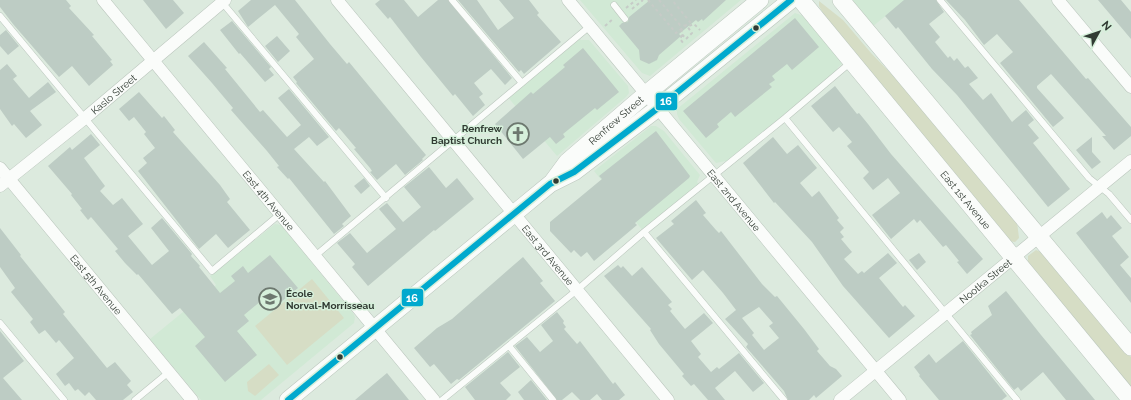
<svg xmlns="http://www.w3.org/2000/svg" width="1131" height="400" font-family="Raleway,sans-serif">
	<rect width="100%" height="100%" fill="#dceade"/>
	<!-- built -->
	<path fill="#d1e9d5" d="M 580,0 L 741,0 L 650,76 L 642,73 Z
		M 850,0 L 905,0 L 872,27 Z
		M 795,13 L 804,16 L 843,63 L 837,68 L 840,71 L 728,164 L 725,161 L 716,163 L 679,119 L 677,114 L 677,109 Z
		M 578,37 L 581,40 L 589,40 L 628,86 L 629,93 L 626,97 L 557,156 L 507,96 Z
		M 651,126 L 656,126 L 664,131 L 700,175 L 697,182 L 701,186 L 644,232 L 594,171 Z
		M 275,224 L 281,225 L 353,313 L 355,317 L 354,323 L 261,400 L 201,400 L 150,339 L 216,285 L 210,276 Z"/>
	<!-- green -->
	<path fill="#d6ddc5" d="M 819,1 L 843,20 L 871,53 L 907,90 L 1017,222 L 1019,238 L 1015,242 L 1009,241 L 831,27 L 819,6 Z
		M 1036,250 L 1045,254 L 1131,357 L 1131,388 L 1028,262 L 1028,256 Z
		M 312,279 L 344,318 L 287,365 L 255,326 Z
		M 269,364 L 279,375 L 255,396 L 248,391 L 247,382 Z"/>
	<!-- building -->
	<path fill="#bdccc4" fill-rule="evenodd" d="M 0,0 L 66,0 L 71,6 L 69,8 L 94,35 L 92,36 L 112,60 L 110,61 L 113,65 L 89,86 L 72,66 L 59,77 L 13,24 L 0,7 Z
		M 143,0 L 173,0 L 184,13 L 166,29 Z
		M 251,0 L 295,0 L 330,44 L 347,64 L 349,62 L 410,136 L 426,155 L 422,159 L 423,160 L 405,175 L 396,164 L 377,180 L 370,172 L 372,171 L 370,168 L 354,149 L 356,148 L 339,128 L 336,131 L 296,83 L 297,82 L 293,77 L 314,59 L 296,37 L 299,34 L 275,5 L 248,27 L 238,11 Z
		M 380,0 L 404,0 L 418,17 L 438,0 L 448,0 L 512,78 L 505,85 L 491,69 L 474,83 L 483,94 L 479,97 L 485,105 L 473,116 L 455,94 L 453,96 L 421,57 L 390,17 L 388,19 L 375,4 Z
		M 458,0 L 477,0 L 498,30 L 514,18 L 499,0 L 529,0 L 539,13 L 537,15 L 561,42 L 524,74 L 521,70 L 519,72 Z
		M 650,0 L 726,0 L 703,21 L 702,19 L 698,22 L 696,20 L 679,34 L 681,36 L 659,55 L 657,60 L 649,64 L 640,60 L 639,50 L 619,26 L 622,23 L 628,22 L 629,17 Z
		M 904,0 L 936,0 L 944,12 L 929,24 L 940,37 L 935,42 L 948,58 L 950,56 L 954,61 L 957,58 L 965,68 L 968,66 L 978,78 L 969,84 L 983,100 L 991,93 L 1012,122 L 1026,110 L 1034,120 L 1028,125 L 1039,138 L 1033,143 L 1070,189 L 1048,207 L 957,95 L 932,69 L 898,27 L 896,29 L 885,16 Z
		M 946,0 L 1019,0 L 1086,79 L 1088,78 L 1131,127 L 1131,136 L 1114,150 L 1102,136 L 1106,136 L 1051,74 L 1037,86 L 1037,88 L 1064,118 L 1053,127 L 1000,63 L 1013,52 L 997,34 L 984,45 L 965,20 Z
		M 1098,0 L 1121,0 L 1131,12 L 1131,39 Z
		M 795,18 L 819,47 L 792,70 L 787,64 L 772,76 L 775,80 L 769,84 L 772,87 L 735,117 L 731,112 L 717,124 L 719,127 L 706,138 L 683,111 Z
		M 232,21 L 271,67 L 269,69 L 274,75 L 265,82 L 240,53 L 239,54 L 220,30 Z
		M 6,30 L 19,46 L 8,55 L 0,46 L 0,35 Z
		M 277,36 L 290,51 L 278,62 L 265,46 Z
		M 204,42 L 227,68 L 225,69 L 260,112 L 263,110 L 287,137 L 301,125 L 278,98 L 289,89 L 329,137 L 317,146 L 309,137 L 294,149 L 324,182 L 325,181 L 351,216 L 342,224 L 344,226 L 334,234 L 289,178 L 288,179 L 277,167 L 279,166 L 267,151 L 231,110 L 233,108 L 212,83 L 188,56 Z
		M 583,48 L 619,92 L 597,110 L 595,108 L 563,134 L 565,137 L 556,144 L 550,137 L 523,159 L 495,124 L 531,92 L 533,94 L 565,67 L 563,65 Z
		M 7,64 L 17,76 L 13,79 L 29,98 L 48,82 L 56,92 L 30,111 L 42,125 L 26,138 L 14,124 L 12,126 L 0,109 L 0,70 Z
		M 835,86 L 857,114 L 859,113 L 868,124 L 891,154 L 983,259 L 967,274 L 957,262 L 959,261 L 946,245 L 943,247 L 920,220 L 917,223 L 914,219 L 891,239 L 872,215 L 900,193 L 888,178 L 873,190 L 863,178 L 869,172 L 847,146 L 852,142 L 839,127 L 833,132 L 811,106 Z
		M 139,92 L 162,118 L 164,116 L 175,130 L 173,132 L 220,185 L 230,199 L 227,202 L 250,230 L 228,248 L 216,234 L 199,249 L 138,171 L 147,163 L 143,158 L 155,148 L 144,134 L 146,132 L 134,117 L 129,121 L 119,109 Z
		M 656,131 L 681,164 L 690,176 L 689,178 L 635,223 L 637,225 L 594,261 L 587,252 L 581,257 L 574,250 L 571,253 L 550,231 L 550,222 L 602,179 L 599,176 Z
		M 91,134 L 100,145 L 84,158 L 105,186 L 100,191 L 113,205 L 122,198 L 143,224 L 128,236 L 152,265 L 169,251 L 151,228 L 162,218 L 192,254 L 191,256 L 200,266 L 199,267 L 220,293 L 235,281 L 231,276 L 243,266 L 248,273 L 270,255 L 298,288 L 276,306 L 267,296 L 244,315 L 249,321 L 237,331 L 257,355 L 225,382 L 195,346 L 205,337 L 180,308 L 172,314 L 138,274 L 137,275 L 125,263 L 115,251 L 118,249 L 91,217 L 88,220 L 80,210 L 82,209 L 71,195 L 72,194 L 48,166 L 70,147 L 72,150 Z
		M 773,137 L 787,154 L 798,145 L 817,168 L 800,183 L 812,197 L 819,191 L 839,218 L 837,220 L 844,228 L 840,232 L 844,237 L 841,239 L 852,252 L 844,259 L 858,274 L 862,271 L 864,273 L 888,253 L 897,263 L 879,278 L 903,307 L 905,305 L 915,316 L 889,338 L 843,286 L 812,242 L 775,202 L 774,203 L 743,163 Z
		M 1092,137 L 1092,152 L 1101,162 L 1092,169 L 1076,150 Z
		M 429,167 L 446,188 L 457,178 L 474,199 L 435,231 L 434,230 L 368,286 L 352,267 L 355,264 L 337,243 L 350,233 L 367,253 L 396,229 L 379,209 L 387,203 L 403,222 L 421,207 L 404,187 Z
		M 364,178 L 370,186 L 361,194 L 354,186 Z
		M 696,200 L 706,213 L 703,215 L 716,230 L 719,233 L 721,231 L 762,284 L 775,297 L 777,296 L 804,329 L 819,349 L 817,351 L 830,366 L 836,369 L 842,376 L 816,398 L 814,395 L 809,400 L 788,400 L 784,391 L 746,347 L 748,344 L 725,319 L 736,310 L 723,293 L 703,270 L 692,280 L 656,238 L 674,224 L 671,221 ZM 759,307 L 773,323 L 769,326 L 779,338 L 764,350 L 752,335 L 754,333 L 742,318 Z
		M 1102,212 L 1107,219 L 1111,215 L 1122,228 L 1112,236 L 1129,257 L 1120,265 L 1131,278 L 1131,303 L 1076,233 Z
		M 0,228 L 21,255 L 20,256 L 65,312 L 63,314 L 107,368 L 115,362 L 131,381 L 127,385 L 133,392 L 123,400 L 96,400 L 89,392 L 85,396 L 78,389 L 75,391 L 69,383 L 65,386 L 56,374 L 74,358 L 59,340 L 56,343 L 45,330 L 39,334 L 30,322 L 33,319 L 11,292 L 15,288 L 0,267 Z
		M 919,253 L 926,262 L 917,270 L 909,260 Z
		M 523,257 L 543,281 L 540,283 L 555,301 L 459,380 L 457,379 L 451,384 L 434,364 L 430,367 L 414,348 L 437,328 L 452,319 Z
		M 618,265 L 621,268 L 623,266 L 632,276 L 642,267 L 672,302 L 668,305 L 672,309 L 670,311 L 685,329 L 704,313 L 713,323 L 691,341 L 701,354 L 698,357 L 711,372 L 717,367 L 719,369 L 739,353 L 764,383 L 753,392 L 735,371 L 715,388 L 725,400 L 708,400 L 694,384 L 691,386 L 682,376 L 684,374 L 659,344 L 650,330 L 651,329 L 604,276 Z
		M 1006,291 L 1041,335 L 1095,400 L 1066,400 L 1043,372 L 1021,391 L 1018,387 L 1014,390 L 970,335 L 972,334 L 971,332 L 992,315 L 988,306 Z
		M 557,312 L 564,321 L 563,323 L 566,327 L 564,329 L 577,344 L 580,341 L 613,384 L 615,382 L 625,395 L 619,400 L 602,400 L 597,394 L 590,400 L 580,400 L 572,392 L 562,400 L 557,400 L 515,346 L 527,337 L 540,352 L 553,341 L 541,325 Z
		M 0,331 L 24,361 L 3,378 L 22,400 L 0,400 Z
		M 963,341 L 1007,396 L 1002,400 L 939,400 L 919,376 L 920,375 L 914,367 L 929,354 L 936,363 Z
		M 508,352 L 520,367 L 500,383 L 511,395 L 506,400 L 475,400 L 465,387 Z
		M 387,373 L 409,400 L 355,400 L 375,383 Z
		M 531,380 L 547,400 L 524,400 L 518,392 Z"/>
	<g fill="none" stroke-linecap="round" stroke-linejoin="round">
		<!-- lane casing -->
		<g stroke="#bbc6bd" stroke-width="7">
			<path id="lane" d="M 452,0 L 522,83
				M 940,0 L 1089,178 L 1109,194 L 1131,220
				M 221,1 L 386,198
				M 614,5 L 625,19
				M 0,16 L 212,271 L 280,214
				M 785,118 L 1017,400
				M 644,232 L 784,400
				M 315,256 L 590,26
				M 0,323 L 64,400
				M 509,346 L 553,400
				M 135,400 L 169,372
				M 442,400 L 577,290 L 644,232 L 785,118 L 851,62"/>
		</g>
		<!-- street casing -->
		<g stroke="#bbc6bd" stroke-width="13">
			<g id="street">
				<path id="s1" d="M 103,0 L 434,400"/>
				<path id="s2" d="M 337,0 L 668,400"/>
				<path id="s3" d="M 568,0 L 900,400"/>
				<path d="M 1058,0 L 1131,87"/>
				<path id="s4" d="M 0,168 L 192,400"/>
				<path id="s5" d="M 0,186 L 85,118 L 225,0"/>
				<path id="s6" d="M 840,400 L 1131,161"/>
			</g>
		</g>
		<!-- secondary casing -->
		<g stroke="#bbc6bd" stroke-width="18">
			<g id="secondary">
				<path id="s7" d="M 801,0 L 1131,400"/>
				<path d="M 841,0 L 1131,347"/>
				<path id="s8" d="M 553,181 L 567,162 L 646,94 L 760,0"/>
				<path d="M 288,400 L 550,184 L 574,172 L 658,108 L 791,0"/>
			</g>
		</g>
		<!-- path -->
		<path stroke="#c6cbc7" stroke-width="2" stroke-dasharray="3 3" stroke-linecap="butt" d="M 648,0 L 676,33 L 690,22 L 672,0
			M 659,0 L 680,25 L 689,26 L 694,24 L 700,30
			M 626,8 L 636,0
			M 632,9 L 643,0
			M 605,26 L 613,19
			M 682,29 L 681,33 L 686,39 L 692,33 L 687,26
			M 682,35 L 680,39 L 684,44"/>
		<!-- lane -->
		<use href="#lane" stroke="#fafcfa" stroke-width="6"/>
		<!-- street -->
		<use href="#street" stroke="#fafcfa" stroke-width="12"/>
		<!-- secondary -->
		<use href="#secondary" stroke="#fafcfa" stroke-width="17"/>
		<!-- bus-1 casing -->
		<g stroke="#d6f0db" stroke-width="9">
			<path id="bus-1" d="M 288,400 L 550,184 L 574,172 L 658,108 L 791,0"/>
		</g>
		<!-- bus-1 -->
		<use href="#bus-1" stroke="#00a9ce" stroke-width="6"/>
	</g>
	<!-- icons -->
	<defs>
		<g id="church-ring" transform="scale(1.15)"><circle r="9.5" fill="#d6f0db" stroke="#6d786f" stroke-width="1.5"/><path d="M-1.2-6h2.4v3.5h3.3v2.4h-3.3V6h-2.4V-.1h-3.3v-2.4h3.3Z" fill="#6d786f"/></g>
		<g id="school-ring" transform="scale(1.15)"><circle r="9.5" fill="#d6f0db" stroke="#6d786f" stroke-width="1.5"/><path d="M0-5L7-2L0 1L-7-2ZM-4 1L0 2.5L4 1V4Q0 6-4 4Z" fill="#6d786f"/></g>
	</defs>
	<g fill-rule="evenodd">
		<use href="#church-ring" x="518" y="134"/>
		<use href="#school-ring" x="270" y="299"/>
	</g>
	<!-- markers -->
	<g fill="#313b33" stroke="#d6f0db" stroke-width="1.5">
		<circle cx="756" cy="28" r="3.5"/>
		<circle cx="556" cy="181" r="3.5"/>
		<circle cx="340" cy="357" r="3.5"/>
	</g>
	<g text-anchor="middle" stroke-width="3" stroke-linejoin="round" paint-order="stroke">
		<!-- street labels -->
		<g font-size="10" fill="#313b33" stroke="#d6f0db">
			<text dy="4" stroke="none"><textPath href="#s5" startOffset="146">Kaslo Street</textPath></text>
			<text dy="4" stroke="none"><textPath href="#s8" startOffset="88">Renfrew Street</textPath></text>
			<text dy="4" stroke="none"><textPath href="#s1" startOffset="260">East 4th Avenue</textPath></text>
			<text dy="4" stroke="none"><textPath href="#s3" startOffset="260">East 2nd Avenue</textPath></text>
			<text dy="4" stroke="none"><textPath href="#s7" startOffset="259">East 1st Avenue</textPath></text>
			<text dy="4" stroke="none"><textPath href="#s2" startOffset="331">East 3rd Avenue</textPath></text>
			<text dy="4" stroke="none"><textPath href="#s6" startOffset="188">Nootka Street</textPath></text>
			<text dy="4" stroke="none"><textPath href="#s4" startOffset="151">East 5th Avenue</textPath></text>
		</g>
		<!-- poi labels -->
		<g font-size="10" font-weight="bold" fill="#313b33" stroke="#d6f0db" text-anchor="end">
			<text x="502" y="132">Renfrew<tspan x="502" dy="12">Baptist Church</tspan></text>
			<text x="286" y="297" text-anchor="start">École<tspan x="286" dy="12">Norval-Morrisseau</tspan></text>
		</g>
	</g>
	<g stroke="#d6f0db" stroke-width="1.5">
		<rect x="655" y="92" width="23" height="19" rx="4" fill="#00a9ce"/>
		<rect x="401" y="288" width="23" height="19" rx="4" fill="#00a9ce"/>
	</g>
	<g font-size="11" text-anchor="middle" font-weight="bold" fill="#fff">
		<text x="666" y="105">16</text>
		<text x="412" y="302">16</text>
	</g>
	<!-- north arrow -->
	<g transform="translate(1099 32) rotate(50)" stroke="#d6f0db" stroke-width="3" paint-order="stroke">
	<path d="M0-3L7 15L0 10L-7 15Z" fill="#313b33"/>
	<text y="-6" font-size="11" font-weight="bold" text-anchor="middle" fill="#313b33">N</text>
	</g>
</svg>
